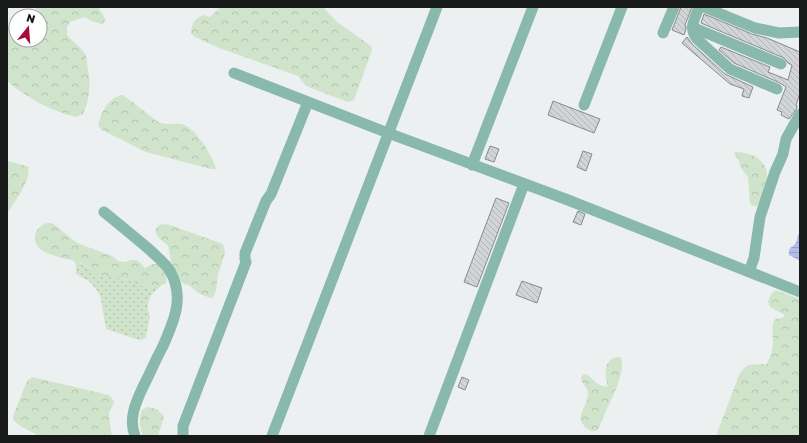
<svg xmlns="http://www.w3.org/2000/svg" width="807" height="443" font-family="'Golos Text',sans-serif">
	<defs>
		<pattern id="green-dots" width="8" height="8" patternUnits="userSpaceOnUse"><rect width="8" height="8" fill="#d0e4cc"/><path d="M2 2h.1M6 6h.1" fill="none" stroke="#b2c3af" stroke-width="1.8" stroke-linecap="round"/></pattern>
		<pattern id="forest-crowns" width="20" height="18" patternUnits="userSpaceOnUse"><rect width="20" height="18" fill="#d0e4cc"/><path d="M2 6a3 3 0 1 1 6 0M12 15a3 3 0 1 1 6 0" fill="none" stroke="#b2c3af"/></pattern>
		<pattern id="water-rules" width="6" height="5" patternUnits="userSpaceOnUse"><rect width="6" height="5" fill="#b4bdea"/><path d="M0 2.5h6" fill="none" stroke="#9aa2c8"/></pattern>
		<pattern id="building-back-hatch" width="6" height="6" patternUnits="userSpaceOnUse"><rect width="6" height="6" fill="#d2d5d7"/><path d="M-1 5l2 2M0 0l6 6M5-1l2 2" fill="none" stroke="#b4b6b8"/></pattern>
	</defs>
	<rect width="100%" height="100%" fill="#ecf0f1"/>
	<!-- green -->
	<path fill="url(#green-dots)" d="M 73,260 L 92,269 L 99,275 L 104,277 L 114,277 L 129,280 L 152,288 L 161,286 L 151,295 L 148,303 L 148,310 L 150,316 L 146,337 L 144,339 L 139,340 L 106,329 L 101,299 L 98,292 L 90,282 L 76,274 L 76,264 Z"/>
	<!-- forest -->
	<path fill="url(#forest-crowns)" d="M 34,7 L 98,7 L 106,20 L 102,24 L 94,22 L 84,17 L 70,22 L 67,27 L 67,35 C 73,42 82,48 86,56 C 87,60 87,65 88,69 C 91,85 90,99 83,114 L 76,117 C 51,111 27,98 7,81 L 7,26 L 16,28 L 16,40 L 40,40 L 40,30 L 44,25 L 43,16 Z
		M 220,7 L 323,7 L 337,22 L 371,46 L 372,50 L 354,100 L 348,102 L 306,86 L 298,76 L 219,48 L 195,37 L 191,33 C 192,23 194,19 203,15 L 210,17 Z
		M 122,95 C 135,102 145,113 157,121 C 165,126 172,123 181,124 C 194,125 213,156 216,169 L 211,169 L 146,152 L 102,130 L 98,126 C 101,112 108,98 122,95 Z
		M 735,152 C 752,152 769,160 767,180 C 767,188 762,197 760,204 C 756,207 754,207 750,204 L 748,177 L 743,171 L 740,166 L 739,160 L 734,154 Z
		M 7,161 L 23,165 L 28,167 C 32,180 14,202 7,214 Z
		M 47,223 L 52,223 L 56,226 L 77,243 L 112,256 L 118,261 L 123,262 L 132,260 L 137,260 L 145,268 C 149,266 151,264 155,264 C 164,265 168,275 166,283 C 162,285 157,288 152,288 C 144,289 136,282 129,280 C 121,277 104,278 99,275 C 96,274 94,271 92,269 C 88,266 83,264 78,262 C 65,257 33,256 35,236 C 36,229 41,225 47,223 Z
		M 162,224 L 170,225 L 223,244 L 225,253 L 218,275 L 216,291 L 213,297 L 210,298 L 198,293 L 189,285 L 184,284 L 179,280 L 171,261 L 168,246 L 158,237 L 155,230 L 158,226 Z
		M 776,290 L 800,299 L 800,436 L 716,436 L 739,375 C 748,360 753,366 767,364 C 770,357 773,350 773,342 C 773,334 771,326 775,319 L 782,318 L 785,315 L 770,307 L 768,302 L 771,294 Z
		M 617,357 L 621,357 C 627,376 605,409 599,428 L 596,431 C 592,432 588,430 585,427 C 574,416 588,406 588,394 C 588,387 581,384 581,377 L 584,374 L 588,375 C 593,380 600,387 607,387 C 608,382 606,381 606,377 C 604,368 608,358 617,357 Z
		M 32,377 L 109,395 L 114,401 C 114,406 110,409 109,413 C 109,416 111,433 112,436 L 39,436 L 22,427 L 13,420 L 13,416 L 27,381 Z
		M 148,407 L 156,409 L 164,416 L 158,436 L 143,436 C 139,426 139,420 142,410 Z"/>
	<!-- water -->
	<path fill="url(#water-rules)" d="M 800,231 L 800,261 L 789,255 C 788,248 791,248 795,244 C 798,240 797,235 800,231 Z"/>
	<!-- building -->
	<path fill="url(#building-back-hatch)" stroke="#888a8c" d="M 681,7 L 692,7 L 685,25 L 686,29 L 684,35 L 672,30 Z
		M 704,14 L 752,34 L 767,38 L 800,52 L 800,93 L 796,105 L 797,106 L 797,108 L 789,119 L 781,115 L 782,112 L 777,110 L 786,87 L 780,83 L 734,63 L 719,50 L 721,47 L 770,67 L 768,72 L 788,80 L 792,65 L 788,63 L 784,58 L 701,23 Z
		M 687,37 L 692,44 L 725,74 L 753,87 L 749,98 L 742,96 L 744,89 L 730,84 L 682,43 Z
		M 553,101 L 600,119 L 594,133 L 548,115 Z
		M 490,146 L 499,149 L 494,162 L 485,159 Z
		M 583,151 L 592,154 L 586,171 L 577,167 Z
		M 496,198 L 509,203 L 477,287 L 464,282 Z
		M 578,211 L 585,214 L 581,225 L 573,222 Z
		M 522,281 L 542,288 L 537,303 L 516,295 Z
		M 462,377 L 469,380 L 465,390 L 458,387 Z"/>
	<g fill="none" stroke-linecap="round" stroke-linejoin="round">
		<!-- minor -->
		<path stroke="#88b9aa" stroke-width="11" d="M 699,7 C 695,19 688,28 697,39 L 730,69 L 777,89
			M 704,7 L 755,28 L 779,33 L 800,32
			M 692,27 L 781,64
			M 663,33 L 674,7
			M 234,73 L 388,133 L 568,200 L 800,292
			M 584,105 L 622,7
			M 472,165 L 533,7
			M 104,212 C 120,225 136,238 151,251 C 157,257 165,263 170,271 C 185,297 174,321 163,346 C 156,359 150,373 143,387 C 136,402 128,419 135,436
			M 749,272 L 754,258 L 760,217 L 775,172 L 783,154 L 786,139 L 800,114
			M 183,436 L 183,426 L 246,262 L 245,259 L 245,253 L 266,201 L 271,194 L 308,102
			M 272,436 L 437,7
			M 429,436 L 524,184"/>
	</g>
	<!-- border -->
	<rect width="807" height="443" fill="none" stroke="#191b1b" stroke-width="16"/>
	<!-- north arrow -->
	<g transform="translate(28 28) rotate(17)"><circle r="19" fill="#ffffff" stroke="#a3a4a4"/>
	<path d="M0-3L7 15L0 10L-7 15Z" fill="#a60c36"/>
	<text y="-6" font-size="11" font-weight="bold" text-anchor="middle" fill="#191b1b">N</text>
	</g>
</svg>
